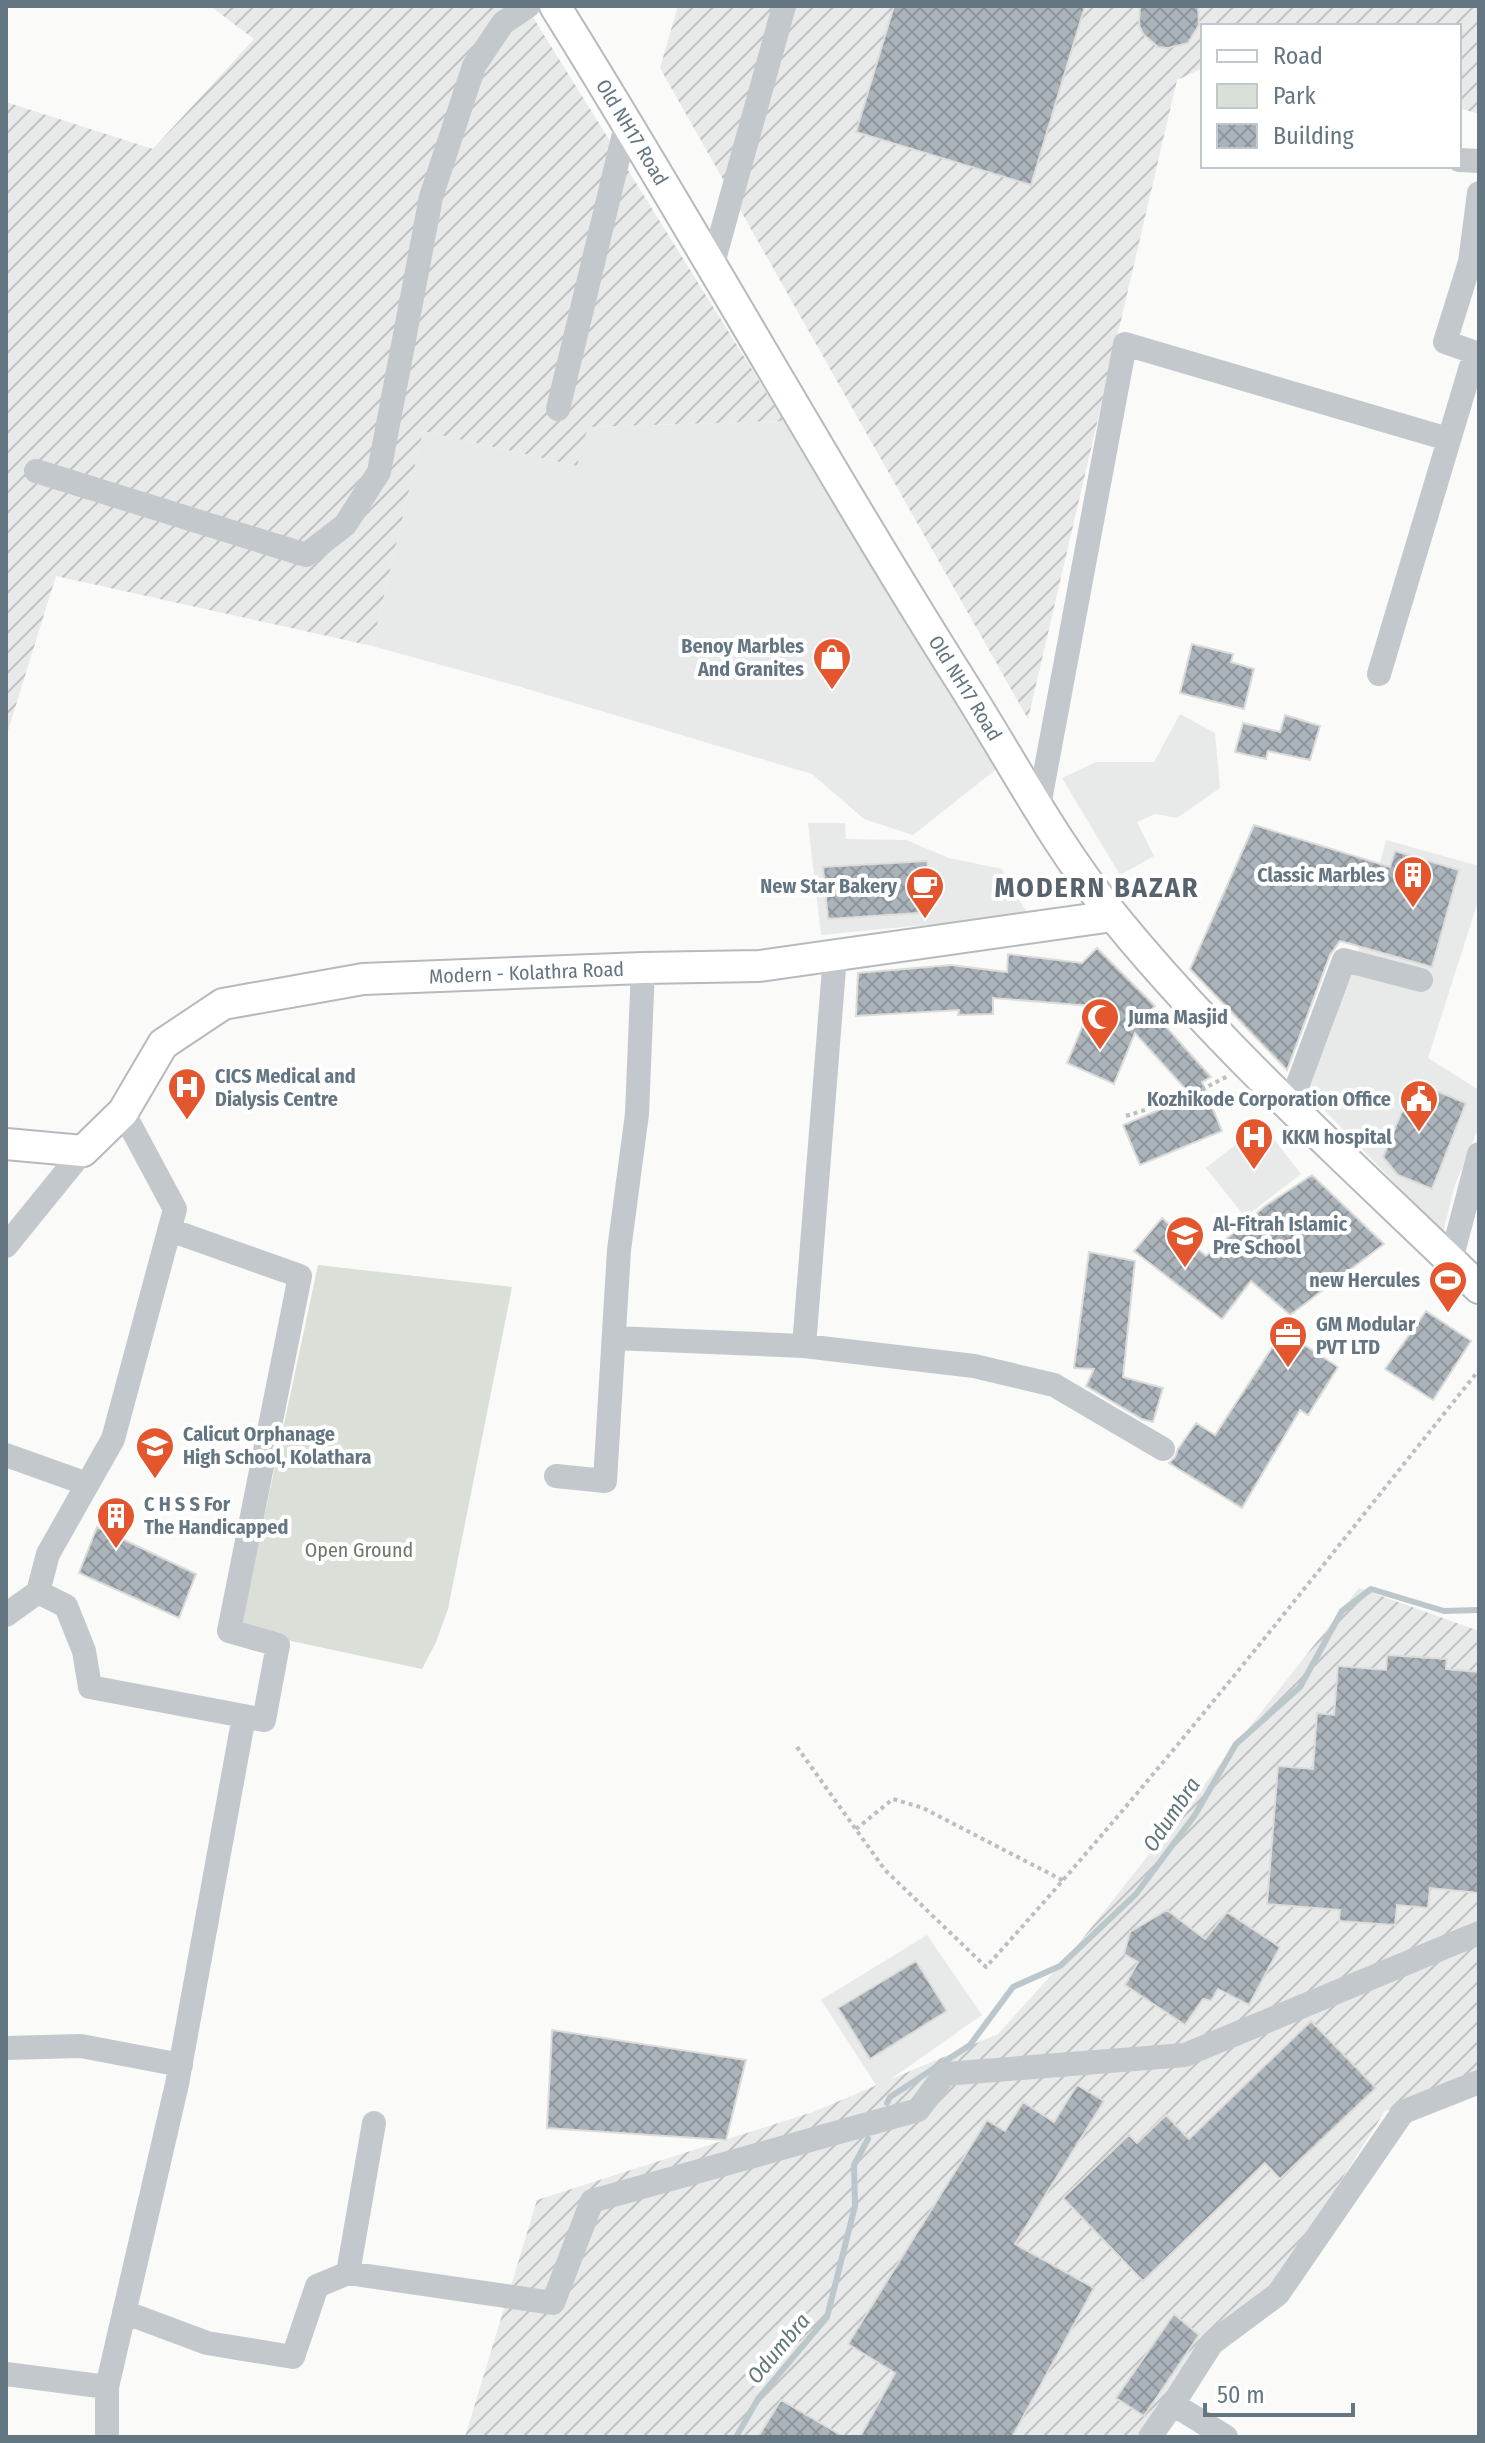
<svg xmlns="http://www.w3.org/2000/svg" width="1485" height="2443" font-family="'Fira Sans Condensed',sans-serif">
	<defs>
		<pattern id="industrial-furrows" width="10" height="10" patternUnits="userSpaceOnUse" patternTransform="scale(2)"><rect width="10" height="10" fill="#e8e9e9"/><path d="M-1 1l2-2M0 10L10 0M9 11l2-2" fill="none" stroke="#c0c1c2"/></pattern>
		<pattern id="building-cross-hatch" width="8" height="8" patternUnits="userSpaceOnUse" patternTransform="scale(2)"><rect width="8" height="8" fill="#aab3b9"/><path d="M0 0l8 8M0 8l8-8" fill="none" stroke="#8e969c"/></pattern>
	</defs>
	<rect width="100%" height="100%" fill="#fafaf8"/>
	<!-- built -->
	<path fill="#e8e9e9" d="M 784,421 L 999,767 L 913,835 L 864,819 L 812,774 L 521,687 L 372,646 L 423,431 L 577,466 L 587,427 Z
		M 1180,714 L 1215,733 L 1220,788 L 1177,818 L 1155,814 L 1137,822 L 1154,856 L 1120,875 L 1062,778 L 1096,762 L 1154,762 Z
		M 808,823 L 845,823 L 846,839 L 906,840 L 949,858 L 1002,869 L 1028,915 L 821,935 Z
		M 1386,840 L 1479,866 L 1479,898 L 1428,1058 L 1479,1090 L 1479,1127 L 1455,1185 L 1443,1233 L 1303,1088 L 1354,967 Z
		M 1262,1124 L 1301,1174 L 1245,1217 L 1206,1168 Z
		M 927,1935 L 982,2015 L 878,2088 L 821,2000 Z"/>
	<!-- industrial -->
	<path fill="url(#industrial-furrows)" d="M 210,6 L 526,6 L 784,421 L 588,427 L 577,466 L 423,431 L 372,646 L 56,576 L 6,737 L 6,102 L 153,149 L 254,39 Z
		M 678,6 L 1479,6 L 1479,114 L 1459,108 L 1459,26 L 1203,26 L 1203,68 L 1177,80 L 1028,719 L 660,68 Z
		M 1359,1588 L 1479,1631 L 1479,2085 L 1385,2111 L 1265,2301 L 1140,2437 L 465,2437 L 537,2200 L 813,2112 L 998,2034 L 1072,1952 Z"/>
	<!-- green -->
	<path fill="#dadfd7" d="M 318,1265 L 512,1287 L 448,1609 L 436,1642 L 422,1669 L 240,1630 Z"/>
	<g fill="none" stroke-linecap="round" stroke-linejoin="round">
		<!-- stream -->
		<path stroke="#bbc7cb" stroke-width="6" d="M 887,2103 L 890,2097 L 970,2045 L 1013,1987 L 1060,1966 L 1136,1894 L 1195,1815 L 1236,1744 L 1300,1687 L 1342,1611 L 1371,1589 L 1444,1611 L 1479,1610
			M 736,2437 L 758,2399 L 827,2317 L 855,2206 L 854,2165 L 868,2139"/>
	</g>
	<!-- building -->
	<path fill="url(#building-cross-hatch)" stroke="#dcdcda" stroke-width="2" d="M 894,6 L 1085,6 L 1031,185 L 856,132 Z
		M 1140,6 L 1198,6 L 1199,25 L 1188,43 L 1168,48 L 1158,47 L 1143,34 L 1139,25 Z
		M 1192,644 L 1233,654 L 1231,662 L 1254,669 L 1244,709 L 1180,693 Z
		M 1285,715 L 1320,726 L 1310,760 L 1268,751 L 1266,759 L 1235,752 L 1243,723 L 1280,732 Z
		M 1254,825 L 1390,867 L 1395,851 L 1459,870 L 1432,967 L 1340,941 L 1330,955 L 1287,1070 L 1190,969 Z
		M 927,861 L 932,912 L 828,919 L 823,867 Z
		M 1097,948 L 1155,1006 L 1151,1010 L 1211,1077 L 1202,1082 L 1222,1131 L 1140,1165 L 1123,1125 L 1192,1096 L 1135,1033 L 1114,1084 L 1067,1063 L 1091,1006 L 993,998 L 993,1014 L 958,1015 L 959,1010 L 856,1016 L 858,973 L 951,965 L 1007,972 L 1008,954 L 1082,963 Z
		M 1414,1082 L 1466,1103 L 1432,1189 L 1398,1175 L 1383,1157 Z
		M 1312,1175 L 1384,1244 L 1290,1315 L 1251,1281 L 1222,1319 L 1134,1251 L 1162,1218 L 1206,1256 L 1265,1206 Z
		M 1089,1252 L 1135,1261 L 1123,1377 L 1163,1388 L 1153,1422 L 1142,1419 L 1086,1386 L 1094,1369 L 1074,1368 Z
		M 1426,1311 L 1471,1341 L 1433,1400 L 1385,1369 Z
		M 1283,1331 L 1338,1367 L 1308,1415 L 1300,1410 L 1242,1508 L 1169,1463 L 1175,1457 L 1178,1449 L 1196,1423 L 1215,1435 Z
		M 97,1527 L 196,1574 L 179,1618 L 79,1573 Z
		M 1387,1655 L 1447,1659 L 1446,1669 L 1479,1672 L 1479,1893 L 1430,1888 L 1428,1908 L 1397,1905 L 1395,1925 L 1339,1921 L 1340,1910 L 1267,1904 L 1278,1766 L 1313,1769 L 1317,1713 L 1334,1715 L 1338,1666 L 1386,1670 Z
		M 1167,1910 L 1205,1939 L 1227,1912 L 1280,1947 L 1249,2005 L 1218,1989 L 1211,2001 L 1203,1999 L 1185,2025 L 1125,1985 L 1138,1962 L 1124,1954 L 1130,1932 Z
		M 916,1961 L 947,2011 L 870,2059 L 838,2008 Z
		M 1311,2021 L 1376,2088 L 1280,2179 L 1265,2163 L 1143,2281 L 1063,2198 L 1129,2135 L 1137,2143 L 1166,2115 L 1189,2139 Z
		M 552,2030 L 746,2060 L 726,2140 L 547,2128 Z
		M 1077,2085 L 1104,2101 L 1015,2244 L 1094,2288 L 1012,2437 L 860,2437 L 895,2373 L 848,2344 L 987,2120 L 1005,2131 L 1023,2102 L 1054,2122 Z
		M 1174,2314 L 1199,2335 L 1144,2416 L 1116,2398 Z
		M 781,2400 L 844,2437 L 758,2437 Z"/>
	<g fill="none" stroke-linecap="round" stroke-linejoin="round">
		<!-- major casing -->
		<g stroke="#b5babe" stroke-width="34">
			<g id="major">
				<path id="s1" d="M 555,6 C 695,230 822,461 963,684 C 1013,763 1056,846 1115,918 C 1225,1053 1355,1167 1479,1288"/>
				<path id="s2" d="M 6,1144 L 83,1151 L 123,1112 L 163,1044 L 223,1004 L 363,979 L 643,968 L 759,966 L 1113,916"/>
			</g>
		</g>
		<!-- path -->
		<path stroke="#bbbfc2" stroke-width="4" stroke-dasharray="4 4" stroke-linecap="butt" d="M 1126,1116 L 1191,1095 L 1228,1076
			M 797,1747 L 885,1870 L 986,1967 C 1159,1776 1317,1572 1479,1370
			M 856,1829 L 893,1799 L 923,1808 L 1064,1881"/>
		<!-- minor -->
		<path stroke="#c3c8cc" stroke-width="24" d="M 1459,160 L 1479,161
			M 1479,193 L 1470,262 L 1445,342 L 1479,354
			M 712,267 L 784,6
			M 558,409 L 627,121
			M 36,471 L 306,555 L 345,525 L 379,472 L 431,197 L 474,66 L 503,23 L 528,6
			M 1379,674 L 1475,353
			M 1038,811 L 1125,344 L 1448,439
			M 1289,1108 L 1344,960 L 1421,980
			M 170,1230 L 300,1276 L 229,1631 L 278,1645 L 264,1720 L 244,1716
			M 6,1246 L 83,1151
			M 1451,1260 L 1479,1154
			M 614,1338 L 804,1346 L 835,956
			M 804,1346 L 974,1366 L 1054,1385 L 1163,1449
			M 6,1455 L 87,1484
			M 556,1476 L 605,1481 L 619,1250 L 637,1114 L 643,968
			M 6,1615 L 38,1592
			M 6,2048 L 81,2046 L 181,2065
			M 348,2273 L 374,2123
			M 124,2312 L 207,2343 L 293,2357 L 317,2286 L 348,2273 L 553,2303 L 592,2201 L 918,2110 L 945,2074 L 1185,2055 L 1479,1933
			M 6,2374 L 107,2387 L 177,2084 L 244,1716 L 90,1687 L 84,1651 L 66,1606 L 38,1592 L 48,1554 L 113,1439 L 175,1209 L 123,1112
			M 107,2387 L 107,2437
			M 1173,2404 L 1212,2343 L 1278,2294 L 1403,2112 L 1479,2082
			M 1150,2437 L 1173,2404 L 1226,2437"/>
		<!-- major -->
		<use href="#major" stroke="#fff" stroke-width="30"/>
	</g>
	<!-- icons -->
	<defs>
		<g id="shop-pin" transform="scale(2)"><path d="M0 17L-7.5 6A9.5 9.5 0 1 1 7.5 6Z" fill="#e4572e" stroke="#fff"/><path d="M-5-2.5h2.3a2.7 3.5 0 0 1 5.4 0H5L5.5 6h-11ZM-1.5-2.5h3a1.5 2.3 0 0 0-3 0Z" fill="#fff"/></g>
		<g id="building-pin" transform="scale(2)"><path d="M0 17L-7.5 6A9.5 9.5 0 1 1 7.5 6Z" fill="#e4572e" stroke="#fff"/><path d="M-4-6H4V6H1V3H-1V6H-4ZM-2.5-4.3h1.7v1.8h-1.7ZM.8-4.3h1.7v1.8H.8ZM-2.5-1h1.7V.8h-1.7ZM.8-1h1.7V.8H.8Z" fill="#fff"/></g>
		<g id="cafe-pin" transform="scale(2)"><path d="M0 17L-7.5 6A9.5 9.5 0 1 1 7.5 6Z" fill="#e4572e" stroke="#fff"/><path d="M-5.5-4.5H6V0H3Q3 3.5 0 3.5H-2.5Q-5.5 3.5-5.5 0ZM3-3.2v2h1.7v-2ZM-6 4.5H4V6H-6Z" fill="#fff"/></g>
		<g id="mosque-pin" transform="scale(2)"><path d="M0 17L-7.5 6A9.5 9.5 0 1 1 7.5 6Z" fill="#e4572e" stroke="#fff"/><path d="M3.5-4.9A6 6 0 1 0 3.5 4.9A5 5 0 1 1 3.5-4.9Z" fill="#fff"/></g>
		<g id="hospital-pin" transform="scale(2)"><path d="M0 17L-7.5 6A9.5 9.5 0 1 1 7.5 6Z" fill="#e4572e" stroke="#fff"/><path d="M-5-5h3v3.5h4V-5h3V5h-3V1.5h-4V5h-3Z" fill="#fff"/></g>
		<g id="civic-pin" transform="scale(2)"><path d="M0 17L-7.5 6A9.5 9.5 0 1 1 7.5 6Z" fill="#e4572e" stroke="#fff"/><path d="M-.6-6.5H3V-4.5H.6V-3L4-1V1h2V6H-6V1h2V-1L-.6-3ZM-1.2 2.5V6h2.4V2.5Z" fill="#fff"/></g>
		<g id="school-pin" transform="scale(2)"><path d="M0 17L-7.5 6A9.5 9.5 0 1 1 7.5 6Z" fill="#e4572e" stroke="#fff"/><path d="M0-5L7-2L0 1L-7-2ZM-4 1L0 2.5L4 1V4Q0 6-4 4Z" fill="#fff"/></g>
		<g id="stadium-pin" transform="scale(2)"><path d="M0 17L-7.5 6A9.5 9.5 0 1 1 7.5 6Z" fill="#e4572e" stroke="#fff"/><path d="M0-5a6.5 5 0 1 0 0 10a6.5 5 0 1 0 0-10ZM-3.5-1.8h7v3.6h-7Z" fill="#fff"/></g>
		<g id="office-pin" transform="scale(2)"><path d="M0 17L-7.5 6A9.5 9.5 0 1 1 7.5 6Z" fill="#e4572e" stroke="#fff"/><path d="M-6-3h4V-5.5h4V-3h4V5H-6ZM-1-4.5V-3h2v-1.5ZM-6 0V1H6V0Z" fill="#fff"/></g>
	</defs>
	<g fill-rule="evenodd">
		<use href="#shop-pin" x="832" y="657"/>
		<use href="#building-pin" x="1413" y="875"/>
		<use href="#cafe-pin" x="925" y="886"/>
		<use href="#mosque-pin" x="1100" y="1017"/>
		<use href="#hospital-pin" x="187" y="1087"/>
		<use href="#civic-pin" x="1419" y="1099"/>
		<use href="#hospital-pin" x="1254" y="1137"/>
		<use href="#school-pin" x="1185" y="1235"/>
		<use href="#stadium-pin" x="1448" y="1280"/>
		<use href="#office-pin" x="1288" y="1335"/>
		<use href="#school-pin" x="155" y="1446"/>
		<use href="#building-pin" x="116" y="1516"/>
	</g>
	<g text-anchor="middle" stroke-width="8" stroke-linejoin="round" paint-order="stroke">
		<!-- street labels -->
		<g font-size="20" fill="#657683" stroke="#fff">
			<text dy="7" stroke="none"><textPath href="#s1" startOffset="148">Old NH17 Road</textPath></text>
			<text dy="7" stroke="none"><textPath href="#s1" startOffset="796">Old NH17 Road</textPath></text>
			<text dy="7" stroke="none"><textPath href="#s2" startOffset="590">Modern - Kolathra Road</textPath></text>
		</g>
		<!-- poi labels -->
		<g font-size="20" font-weight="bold" fill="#657683" stroke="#fff" text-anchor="start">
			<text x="804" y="653" text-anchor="end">Benoy Marbles<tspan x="804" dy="23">And Granites</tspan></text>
			<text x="1385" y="882" text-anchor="end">Classic Marbles</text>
			<text x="897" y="893" text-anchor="end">New Star Bakery</text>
			<text x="1128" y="1024">Juma Masjid</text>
			<text x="215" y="1083">CICS Medical and<tspan x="215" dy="23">Dialysis Centre</tspan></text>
			<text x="1391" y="1106" text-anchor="end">Kozhikode Corporation Office</text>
			<text x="1282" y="1144">KKM hospital</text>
			<text x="1213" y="1231">Al-Fitrah Islamic<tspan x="1213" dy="23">Pre School</tspan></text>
			<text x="1420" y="1287" text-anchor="end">new Hercules</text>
			<text x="1316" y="1331">GM Modular<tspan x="1316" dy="23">PVT LTD</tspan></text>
			<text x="183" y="1441">Calicut Orphanage<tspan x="183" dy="23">High School, Kolathara</tspan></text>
			<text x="144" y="1511">C H S S For<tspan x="144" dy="23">The Handicapped</tspan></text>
		</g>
		<!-- park labels -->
		<g font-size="20" fill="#687a64" stroke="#fff">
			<text x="359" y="1557">Open Ground</text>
		</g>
		<!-- water labels -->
		<g font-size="22" font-style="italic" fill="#60757c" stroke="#fff">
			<text transform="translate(1171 1814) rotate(-56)" y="8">Odumbra</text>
			<text transform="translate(778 2348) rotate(-50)" y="8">Odumbra</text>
		</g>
		<!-- district labels -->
		<g font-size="28" font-weight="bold" letter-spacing="2" fill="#57646e" stroke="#fff">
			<text x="1097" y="897">MODERN BAZAR</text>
		</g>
	</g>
	<!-- border -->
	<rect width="1485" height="2443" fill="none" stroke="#657683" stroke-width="16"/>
	<!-- legend -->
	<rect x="1201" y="24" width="260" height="144" fill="#ffffff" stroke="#c1c8cd" stroke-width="2"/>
	<rect x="1217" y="50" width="40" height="12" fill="#ffffff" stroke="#c1c8cd" stroke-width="2"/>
	<text x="1273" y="64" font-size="24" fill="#657683">Road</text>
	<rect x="1217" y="84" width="40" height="24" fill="#dadfd7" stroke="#c1c8cd" stroke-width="2"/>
	<text x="1273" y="104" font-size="24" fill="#657683">Park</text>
	<rect x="1217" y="124" width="40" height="24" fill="url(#building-cross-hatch)" stroke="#c1c8cd" stroke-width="2"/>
	<text x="1273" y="144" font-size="24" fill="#657683">Building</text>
	<!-- scale -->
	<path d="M1205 2403v12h148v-12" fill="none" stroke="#657683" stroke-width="4"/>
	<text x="1217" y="2403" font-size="24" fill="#657683" stroke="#ffffff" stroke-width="6" paint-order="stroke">50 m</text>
</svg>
